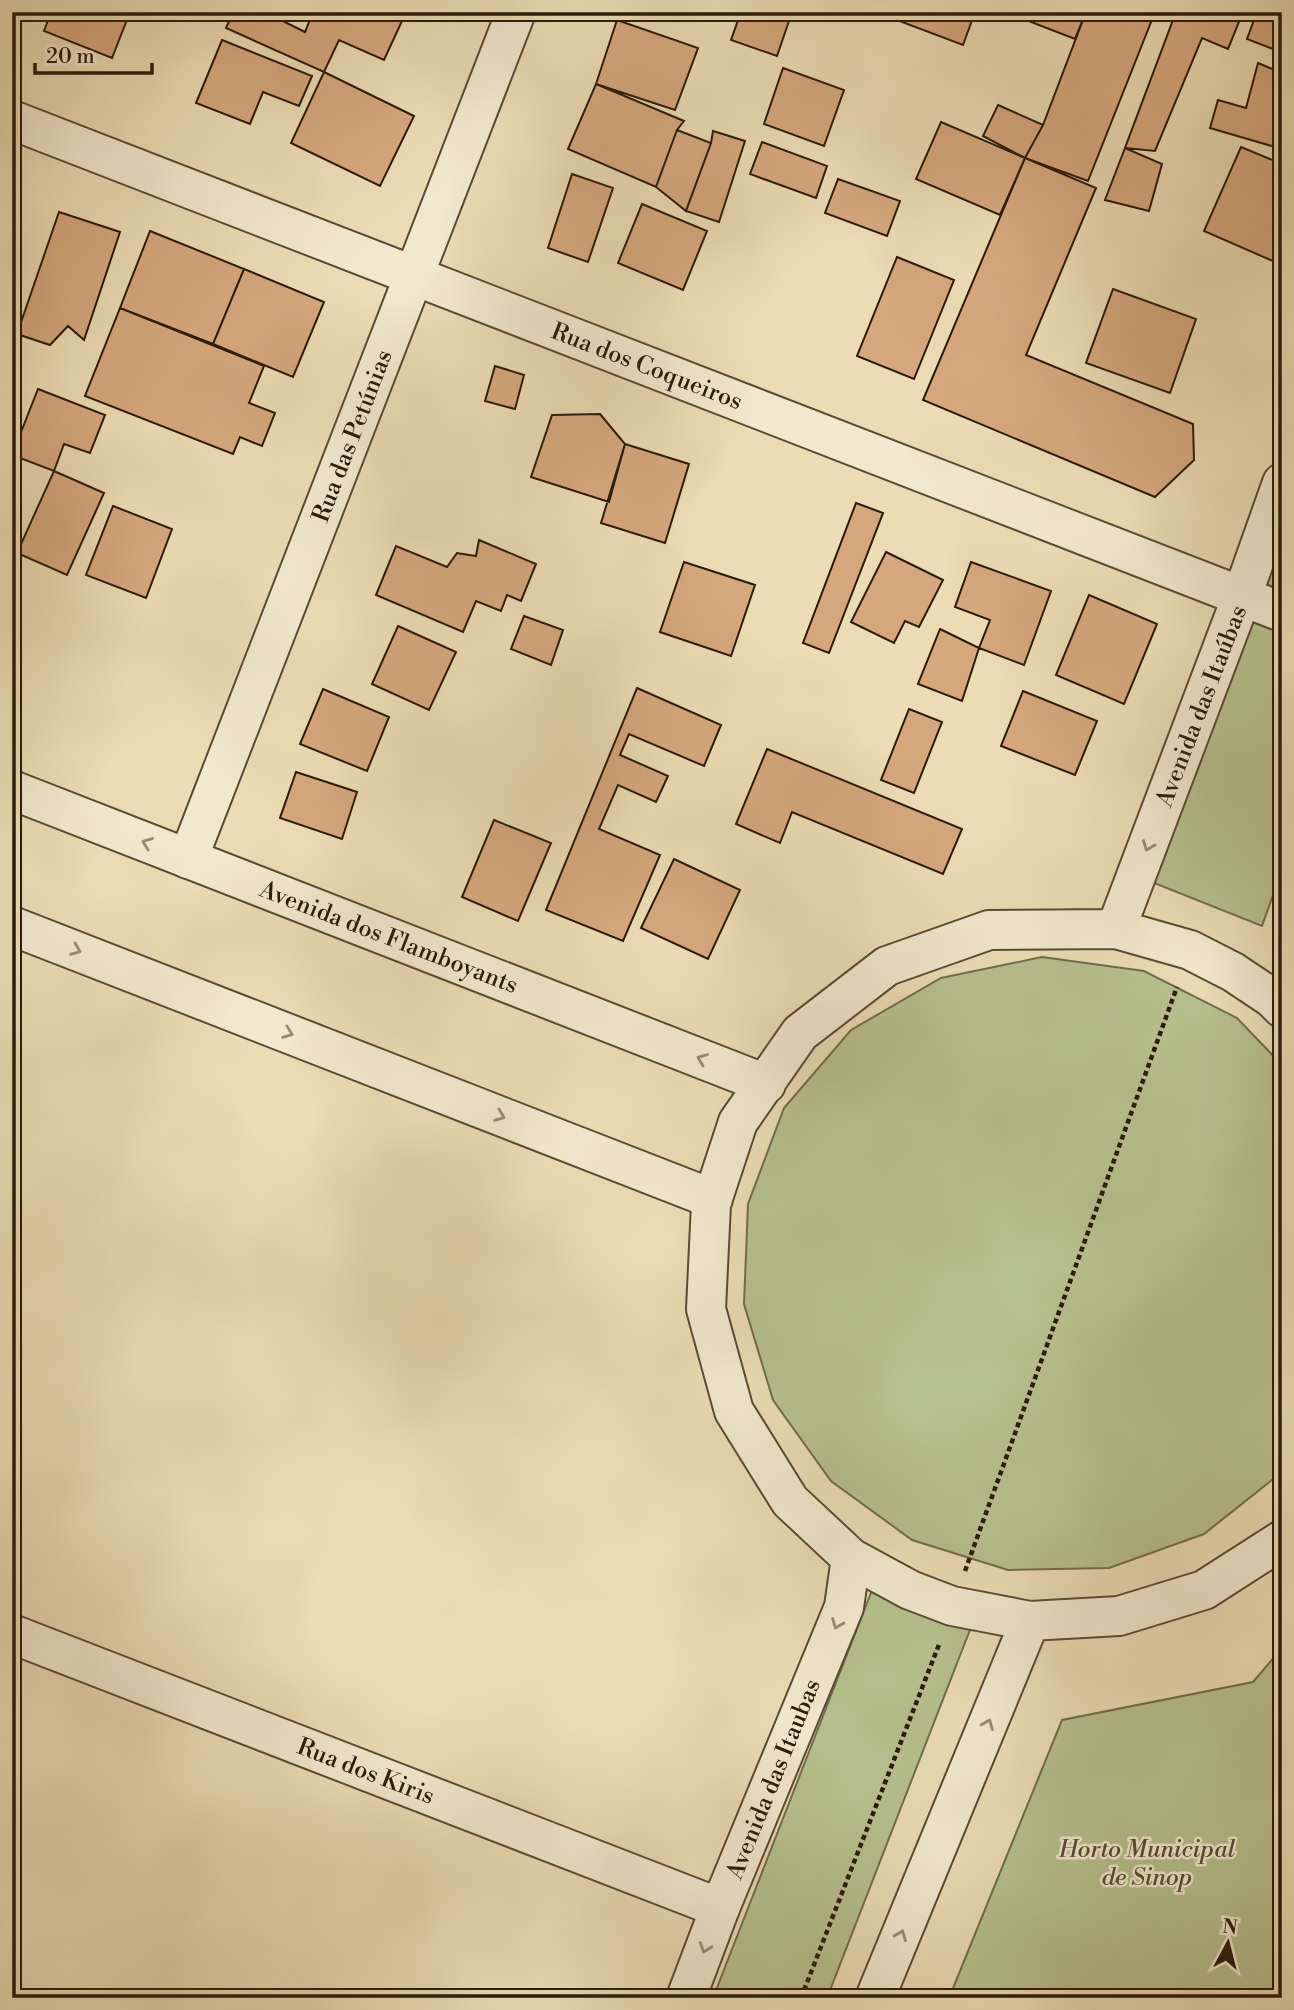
<svg xmlns="http://www.w3.org/2000/svg" width="1294" height="2010" font-family="'Libre Bodoni',serif">
	<rect width="100%" height="100%" fill="#ebdcb5"/>
	<filter id="stains"><feTurbulence type="fractalNoise" baseFrequency=".00286" numOctaves="4"/><feColorMatrix values="0 0 0 0 .2 0 0 0 0 .09 0 0 0 0 .02 0 0 0 .5 -.17"/></filter>
	<radialGradient id="worn" r=".72"><stop offset=".6" stop-color="#630" stop-opacity="0"/><stop offset="1" stop-color="#630" stop-opacity=".3"/></radialGradient>
	<!-- green -->
	<path fill="#b6c08e" stroke="#706d4c" stroke-width="2" d="M 1282,541 L 1282,870 L 1262,926 L 1149,881 Z
		M 1042,957 L 1144,971 L 1237,1018 L 1282,1065 L 1282,1472 L 1204,1534 L 1109,1568 L 1008,1570 L 912,1540 L 831,1481 L 773,1400 L 744,1304 L 748,1204 L 784,1108 L 851,1030 L 941,978 Z
		M 874,1585 L 973,1622 L 827,1998 L 713,1998 Z
		M 1282,1648 L 1282,1998 L 949,1998 L 1062,1720 L 1253,1682 Z"/>
	<!-- building -->
	<path fill="#d6a77d" stroke="#2a1a0a" stroke-width="2" d="M 51,12 L 130,12 L 112,58 L 44,31 Z
		M 233,12 L 265,12 L 305,32 L 313,12 L 384,12 L 402,21 L 384,60 L 339,40 L 324,72 L 226,28 Z
		M 741,12 L 792,12 L 777,56 L 731,40 Z
		M 897,12 L 975,12 L 963,45 L 894,19 Z
		M 1014,12 L 1086,12 L 1075,39 L 1013,15 Z
		M 1086,12 L 1155,12 L 1088,181 L 1025,158 L 1043,125 Z
		M 1176,12 L 1243,12 L 1228,49 L 1202,38 L 1155,151 L 1125,148 Z
		M 1257,12 L 1282,12 L 1282,41 L 1278,51 L 1247,39 Z
		M 617,20 L 698,48 L 675,110 L 596,84 Z
		M 222,40 L 312,76 L 299,106 L 263,92 L 250,124 L 196,103 Z
		M 1282,41 L 1282,73 L 1275,70 Z
		M 1258,63 L 1282,73 L 1282,149 L 1210,128 L 1218,100 L 1246,108 Z
		M 783,68 L 844,90 L 824,146 L 764,124 Z
		M 324,72 L 414,116 L 380,186 L 291,143 Z
		M 596,84 L 684,121 L 677,130 L 656,187 L 568,149 Z
		M 998,105 L 1043,125 L 1025,158 L 983,136 Z
		M 941,122 L 1025,158 L 1000,215 L 916,179 Z
		M 677,130 L 711,143 L 686,211 L 656,187 Z
		M 713,131 L 745,141 L 719,222 L 686,211 L 711,143 Z
		M 762,142 L 827,166 L 816,198 L 750,174 Z
		M 1241,147 L 1282,164 L 1282,265 L 1204,231 Z
		M 1125,148 L 1162,164 L 1149,211 L 1105,200 Z
		M 1025,158 L 1096,188 L 1026,355 L 1193,424 L 1194,460 L 1155,497 L 923,400 Z
		M 572,174 L 613,188 L 588,262 L 548,248 Z
		M 838,179 L 900,201 L 887,236 L 825,213 Z
		M 642,204 L 707,231 L 683,290 L 618,263 Z
		M 59,212 L 120,232 L 84,340 L 68,326 L 50,345 L 17,334 Z
		M 150,231 L 244,269 L 213,344 L 120,308 Z
		M 897,257 L 954,280 L 914,379 L 857,356 Z
		M 244,269 L 324,302 L 293,377 L 213,344 Z
		M 1113,289 L 1196,319 L 1170,393 L 1086,363 Z
		M 120,308 L 264,366 L 249,403 L 275,413 L 262,446 L 240,437 L 233,454 L 85,396 Z
		M 495,366 L 524,375 L 515,409 L 485,401 Z
		M 38,389 L 105,415 L 90,453 L 64,444 L 54,471 L 12,455 Z
		M 600,414 L 625,444 L 609,502 L 531,477 L 552,415 Z
		M 625,444 L 689,464 L 665,543 L 601,523 Z
		M 54,471 L 104,493 L 67,575 L 17,553 Z
		M 856,503 L 883,513 L 829,653 L 803,643 Z
		M 113,506 L 172,529 L 146,598 L 86,575 Z
		M 479,540 L 536,564 L 521,601 L 507,595 L 501,611 L 476,601 L 463,632 L 376,595 L 396,546 L 447,567 L 457,553 L 476,556 Z
		M 886,552 L 943,580 L 919,627 L 905,621 L 894,643 L 851,622 Z
		M 684,562 L 755,585 L 731,656 L 660,632 Z
		M 971,562 L 1051,591 L 1024,665 L 979,648 L 990,620 L 955,607 Z
		M 1089,595 L 1157,624 L 1124,704 L 1056,675 Z
		M 524,616 L 563,630 L 551,665 L 511,649 Z
		M 398,626 L 456,652 L 429,710 L 372,684 Z
		M 940,629 L 979,648 L 962,701 L 918,684 Z
		M 637,688 L 721,725 L 704,766 L 629,734 L 620,755 L 668,776 L 656,802 L 618,785 L 599,829 L 660,855 L 623,941 L 546,910 Z
		M 323,689 L 389,717 L 367,771 L 300,744 Z
		M 1023,691 L 1097,721 L 1075,775 L 1001,746 Z
		M 909,709 L 942,722 L 914,793 L 881,780 Z
		M 767,749 L 962,829 L 943,874 L 792,812 L 780,843 L 736,824 Z
		M 296,772 L 357,792 L 342,839 L 280,818 Z
		M 494,820 L 551,843 L 518,921 L 462,897 Z
		M 674,859 L 740,890 L 708,959 L 641,928 Z"/>
	<g fill="none" stroke-linecap="round" stroke-linejoin="round">
		<!-- minor casing -->
		<g stroke="#5a4a35" stroke-width="42">
			<path id="minor" d="M 12,120 L 1282,612
				M 188,859 L 516,12
				M 12,1634 L 720,1908"/>
		</g>
		<!-- tertiary casing -->
		<g stroke="#5a4a35" stroke-width="42">
			<path id="tertiary" d="M 12,790 L 766,1084
				M 12,926 L 713,1199
				M 1116,929 L 1242,596 L 1282,483
				M 1282,1008 L 1272,998 L 1233,972 L 1190,950 L 1116,929 L 989,930 L 887,966 L 800,1033 L 738,1122 L 711,1204 L 706,1309 L 734,1411 L 790,1501 L 851,1558 L 910,1590 L 952,1606 L 1030,1621 L 1119,1616 L 1204,1590 L 1282,1540
				M 686,1998 L 720,1908 L 844,1607 L 851,1558
				M 875,1998 L 1030,1621"/>
		</g>
		<!-- path -->
		<path stroke="#2a1a0a" stroke-width="4.5" stroke-dasharray="5 3.5" stroke-linecap="butt" d="M 965,1571 L 1177,987
			M 801,1998 L 940,1642"/>
		<!-- minor -->
		<use href="#minor" stroke="#f2e8cf" stroke-width="38"/>
		<!-- tertiary -->
		<use href="#tertiary" stroke="#f2e8cf" stroke-width="38"/>
	</g>
	<!-- one-way arrows -->
	<defs><path id="oneway-chevron" d="M-2-3.5L2.5 0L-2 3.5" fill="none" stroke-width="1.6" stroke-linecap="round" stroke-linejoin="round" transform="scale(1.75)"/></defs>
	<g stroke="#988b76">
		<use href="#oneway-chevron" transform="translate(147 843) rotate(-159)"/>
		<use href="#oneway-chevron" transform="translate(1148 846) rotate(111)"/>
		<use href="#oneway-chevron" transform="translate(76 950) rotate(21)"/>
		<use href="#oneway-chevron" transform="translate(288 1033) rotate(21)"/>
		<use href="#oneway-chevron" transform="translate(702 1059) rotate(-159)"/>
		<use href="#oneway-chevron" transform="translate(500 1116) rotate(21)"/>
		<use href="#oneway-chevron" transform="translate(837 1624) rotate(112)"/>
		<use href="#oneway-chevron" transform="translate(988 1724) rotate(-68)"/>
		<use href="#oneway-chevron" transform="translate(901 1935) rotate(-68)"/>
		<use href="#oneway-chevron" transform="translate(705 1948) rotate(110)"/>
	</g>
	<g text-anchor="middle" stroke-width="5" stroke-linejoin="round" paint-order="stroke">
		<!-- street labels -->
		<g font-size="24" fill="#2a1a0a" stroke="#f2e8cf">
			<text transform="translate(647 366) rotate(21)" y="8">Rua dos Coqueiros</text>
			<text transform="translate(352 436) rotate(-69)" y="8">Rua das Petúnias</text>
			<text transform="translate(1201 706) rotate(-69)" y="8">Avenida das Itaúbas</text>
			<text transform="translate(389 937) rotate(21)" y="8">Avenida dos Flamboyants</text>
			<text transform="translate(366 1771) rotate(21)" y="8">Rua dos Kiris</text>
			<text transform="translate(773 1779) rotate(-68)" y="8">Avenida das Itaubas</text>
		</g>
		<!-- park labels -->
		<g font-size="24" font-style="italic" fill="#544c32" stroke="#f2e8cf">
			<text x="1147" y="1857">Horto Municipal<tspan x="1147" dy="28">de Sinop</tspan></text>
		</g>
	</g>
	<!-- margin -->
	<rect width="1294" height="2010" fill="none" stroke="#ebdcb5" stroke-width="42"/>
	<rect x="14" y="14" width="1266" height="1982" fill="none" stroke="#2a1a0a" stroke-width="3.5"/>
	<rect x="21" y="21" width="1252" height="1968" fill="none" stroke="#2a1a0a" stroke-width="2"/>
	<!-- north arrow -->
	<g transform="translate(1228 1943) rotate(7)" stroke="#f2e8cf" stroke-width="5" paint-order="stroke">
	<path d="M0-5L12 26L0 18L-12 26Z" fill="#2a1a0a"/>
	<text y="-10" font-size="19" font-weight="bold" text-anchor="middle" fill="#2a1a0a">N</text>
	</g>
	<!-- scale -->
	<path d="M35 63v10h117v-10" fill="none" stroke="#2a1a0a" stroke-width="3.5"/>
	<text x="46" y="63" font-size="21" fill="#2a1a0a" stroke="#f2e8cf" stroke-width="5" paint-order="stroke">20 m</text>
	<rect width="100%" height="100%" filter="url(#stains)"/>
	<rect width="100%" height="100%" fill="url(#worn)"/>
</svg>
